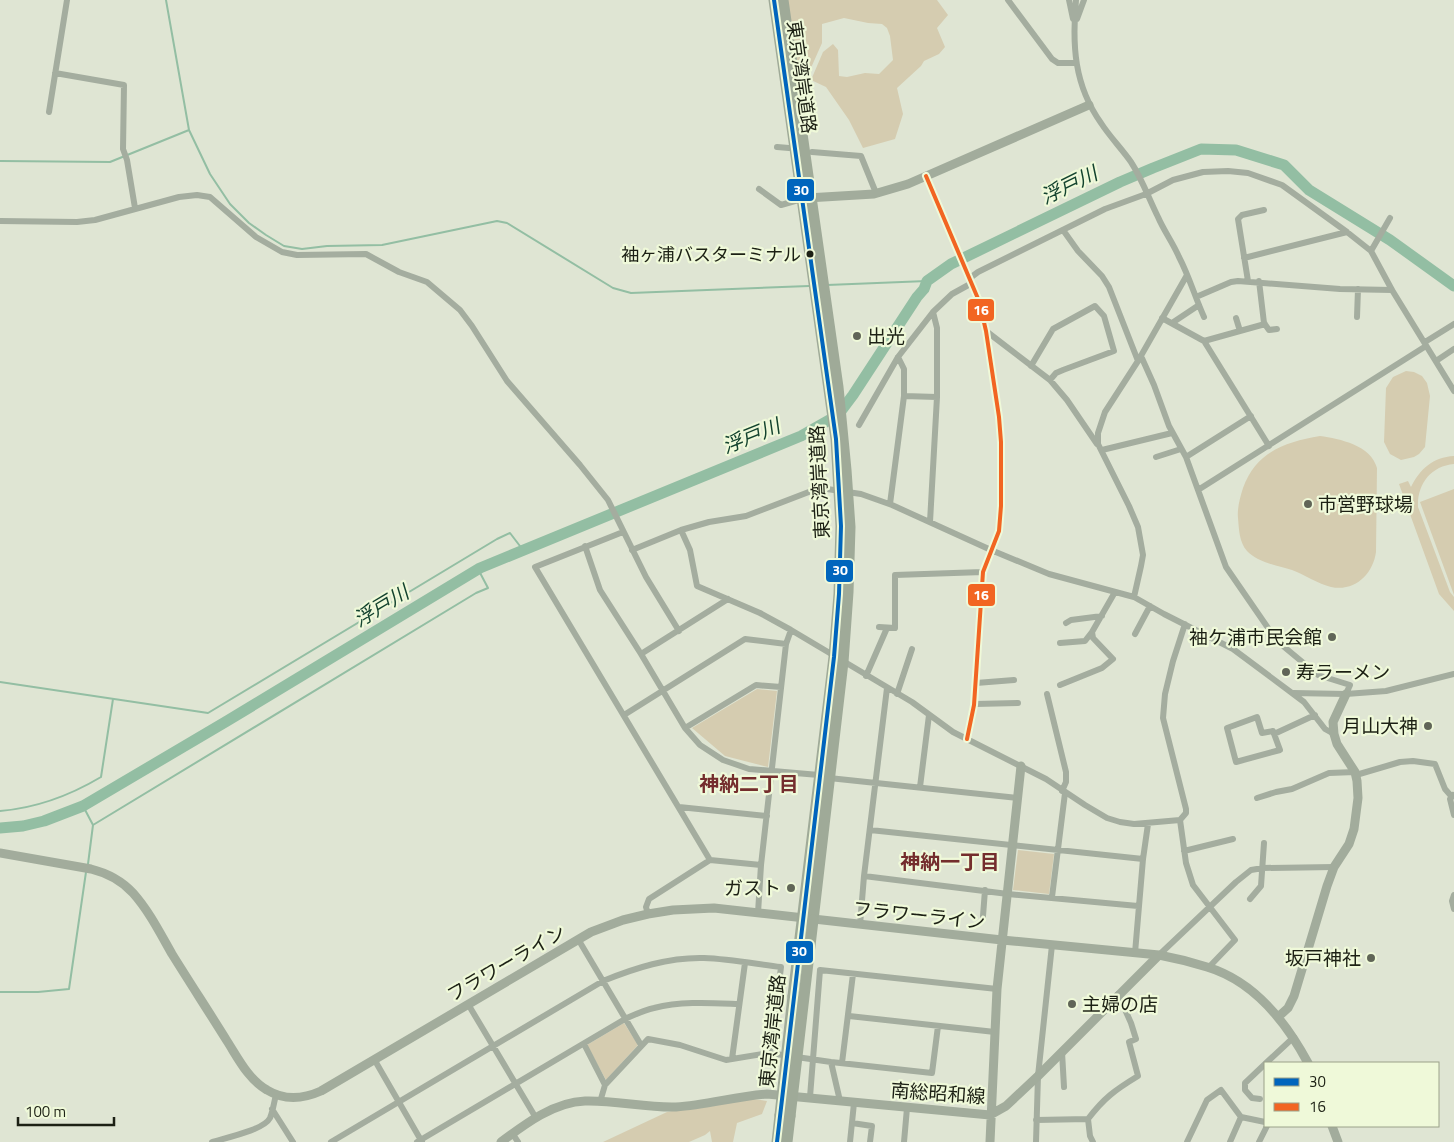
<svg xmlns="http://www.w3.org/2000/svg" width="1454" height="1142" font-family="'Titillium Web','Noto Sans JP',sans-serif">
	<rect width="100%" height="100%" fill="#dfe5d3"/>
	<!-- green -->
	<path fill="#d5ccb0" d="M 788,0 L 937,0 L 948,15 L 937,28 L 945,47 L 939,54 L 924,61 L 921,66 L 897,88 L 903,114 L 895,139 L 863,148 L 849,120 L 826,87 L 811,80 L 823,52 L 833,44 L 838,50 L 839,76 L 847,77 L 865,73 L 879,74 L 893,60 L 890,36 L 887,28 L 882,24 L 868,23 L 844,18 L 822,24 L 822,43 L 806,79 L 798,78 Z
		M 1406,371 L 1414,372 L 1422,376 L 1427,383 L 1430,396 L 1425,447 L 1419,454 L 1414,457 L 1401,460 L 1390,454 L 1384,442 L 1386,388 L 1393,377 Z
		M 1320,436 C 1340,439 1371,445 1377,468 L 1376,552 C 1373,574 1355,592 1331,587 C 1318,584 1305,575 1292,570 C 1278,566 1257,562 1247,551 C 1239,542 1239,529 1238,518 C 1237,509 1240,497 1243,488 C 1256,452 1285,442 1320,436 Z
		M 1454,456 L 1454,464 C 1431,466 1417,484 1418,507 L 1450,592 L 1454,597 L 1454,611 L 1439,594 L 1399,484 L 1408,481 L 1411,487 C 1420,469 1433,457 1454,456 Z
		M 1454,489 L 1454,595 L 1420,502 Z
		M 757,689 L 777,691 L 768,767 L 725,756 L 692,728 Z
		M 1018,850 L 1054,854 L 1049,894 L 1013,890 Z
		M 624,1023 L 638,1045 L 606,1080 L 587,1045 Z
		M 740,1097 L 767,1101 L 762,1114 L 737,1123 L 733,1142 L 712,1142 L 710,1131 L 705,1135 L 689,1142 L 603,1142 L 667,1112 Z"/>
	<g fill="none" stroke-linecap="round" stroke-linejoin="round">
		<!-- stream -->
		<path stroke="#93bea3" stroke-width="2" d="M 166,0 L 189,130 L 210,174 L 230,204 L 249,223 L 266,235 L 284,246 L 302,249 L 327,246 L 382,245 L 497,221 L 507,223 L 613,288 L 631,293 L 809,286
			M 0,161 L 110,162 L 189,130
			M 827,285 L 927,281
			M 0,682 L 208,713 L 497,539 L 510,533 L 523,550
			M 83,806 L 93,825 L 88,864
			M 0,811 C 37,808 69,796 101,777 L 113,699
			M 93,825 L 476,593 L 488,588 L 478,569
			M 0,992 L 38,992 L 69,989 L 86,872"/>
		<!-- river -->
		<path stroke="#93bea3" stroke-width="11" d="M 0,828 L 23,826 L 44,821 L 83,806 L 227,721 L 480,568 L 801,436 L 838,415 L 853,395 L 917,297 L 924,289 L 927,281 L 951,264 L 1120,182 L 1153,168 L 1201,149 L 1236,150 L 1284,165 L 1309,190 L 1390,240 L 1454,286"/>
		<!-- street -->
		<path stroke="#a4ad9f" stroke-width="6" d="M 1008,0 L 1052,59 L 1058,63 L 1076,63
			M 1069,0 L 1073,19
			M 1076,0 C 1072,45 1074,85 1101,123 C 1110,137 1122,149 1131,162 C 1142,179 1149,199 1158,217 C 1164,231 1173,243 1179,257 C 1189,276 1195,297 1204,317
			M 1077,19 L 1084,0
			M 55,73 L 124,85 L 123,149 L 127,160 L 135,208
			M 49,112 L 67,0
			M 777,147 L 789,148
			M 812,152 L 861,156 L 876,193
			M 926,176 L 979,301 L 986,331 L 999,417 L 1001,442 L 1001,506 L 999,531 L 983,572 L 974,705 L 967,739
			M 759,189 L 781,205 L 802,199
			M 0,221 L 77,222 L 95,220 L 179,197 L 197,195 L 210,197 L 256,237 L 282,252 L 297,255 L 366,254 L 399,272 L 427,282 L 460,310 L 472,326 L 507,381 L 580,465 L 608,500 L 646,577 L 679,631
			M 1063,230 L 1078,251 L 1102,276 L 1109,287 L 1138,361
			M 1371,251 L 1390,218
			M 1244,258 L 1347,232
			M 970,278 L 978,272 L 1105,209 L 1146,194 L 1173,180 L 1203,172 L 1228,171 L 1248,173 L 1282,185 L 1347,232 L 1371,251 L 1392,290 L 1454,391
			M 1248,281 L 1238,219 L 1242,215 L 1264,210
			M 1259,281 L 1264,323 L 1269,330 L 1277,329
			M 1196,297 L 1231,282 L 1238,281 L 1340,289 L 1392,290
			M 1357,317 L 1358,289
			M 1162,318 L 1204,341 L 1269,446
			M 1236,318 L 1240,331
			M 1172,323 L 1199,305
			M 986,331 L 1050,380 L 1067,400 L 1097,444
			M 1204,341 L 1265,324
			M 1425,342 L 1454,324
			M 1141,356 L 1154,385 L 1169,426 L 1186,457 L 1226,567 L 1277,641 L 1318,675 L 1350,685 L 1346,694
			M 1436,361 L 1454,349
			M 1031,366 L 1053,329 L 1095,306 L 1104,316 L 1114,351 L 1063,370 L 1056,373 L 1050,380
			M 904,396 L 937,397
			M 859,425 L 898,357 L 933,312 L 952,294 L 972,283
			M 1102,450 L 1172,433
			M 1156,457 L 1181,449
			M 1186,457 L 1251,416
			M 1198,490 L 1426,346
			M 890,504 L 904,396 L 904,369 L 898,357
			M 930,522 L 937,397 L 937,328 L 933,312
			M 681,530 L 690,550 L 697,586 L 760,613 L 791,630 L 912,702 L 953,732 L 1046,779 L 1085,805 L 1107,818 L 1120,822 L 1134,824 L 1180,820 L 1186,813 L 1186,809 L 1163,718 L 1165,694 L 1173,661 L 1185,624
			M 623,532 L 535,567 L 710,860
			M 585,546 L 600,590 L 641,654 L 685,728 L 700,745 L 723,760 L 749,769 L 819,775
			M 632,550 L 681,530 L 709,522 L 746,516 L 814,490 L 827,489 L 861,494 L 892,505 L 991,550 L 1049,574 L 1134,597 L 1164,614 L 1233,649 L 1304,702 L 1325,729 L 1334,734
			M 1134,597 L 1141,566 L 1143,555 L 1138,527 L 1129,506 L 1098,444 L 1098,433 L 1105,412 L 1138,361 L 1187,275
			M 1066,623 L 1071,620 L 1102,616
			M 879,627 L 895,628 L 895,575 L 983,572
			M 1135,634 L 1150,606
			M 1060,643 L 1085,641 L 1092,632
			M 641,654 L 728,599
			M 866,676 L 887,628
			M 976,683 L 1014,680
			M 1060,685 L 1102,668 L 1113,659 L 1093,638 L 1092,632 L 1115,592
			M 1293,693 L 1346,694 L 1386,691 L 1454,674
			M 897,694 L 912,649
			M 1047,694 L 1066,772 L 1066,782 L 1062,791
			M 975,704 L 1018,703
			M 624,715 L 745,639 L 786,644
			M 1257,717 L 1262,733 L 1273,731 L 1280,750 L 1236,762 L 1227,728 Z
			M 685,728 L 756,685 L 781,687
			M 1274,734 L 1315,715
			M 1356,775 L 1400,762 L 1413,761 L 1435,764 L 1445,789 L 1452,797
			M 829,778 L 1018,798
			M 920,787 L 929,715
			M 1453,795 L 1450,799 L 1454,815
			M 1257,798 L 1276,792 L 1292,789 L 1329,773 L 1355,772
			M 679,807 L 767,816
			M 1180,820 L 1186,863 L 1193,885 L 1235,940 L 1209,967
			M 870,830 L 1143,859
			M 1184,851 L 1233,839
			M 864,876 L 1008,894 L 1138,906
			M 1454,895 L 1452,901 L 1454,909
			M 1052,897 L 1065,793
			M 1250,899 L 1261,886 L 1264,843
			M 758,913 L 761,865 L 786,644 L 791,630
			M 648,914 L 646,907 L 649,899 L 710,860 L 761,865
			M 983,916 L 985,890
			M 860,925 L 864,876 L 887,688
			M 578,939 L 641,1045
			M 1135,953 L 1143,859 L 1148,824
			M 1159,955 L 1236,882 L 1251,870 L 1263,868 L 1334,867
			M 468,1004 L 536,1118
			M 849,1016 L 995,1032
			M 584,1044 L 605,1085
			M 1062,1052 L 1064,1087
			M 769,1053 L 831,1062 L 932,1073 L 938,1026
			M 374,1059 L 422,1142
			M 732,1059 L 745,963
			M 831,1062 L 840,1101
			M 842,1063 L 853,974
			M 1266,1063 L 1294,1037
			M 810,1097 L 820,970 L 997,989
			M 1260,1099 L 1252,1098 L 1245,1090 L 1245,1083 L 1265,1064
			M 272,1109 L 293,1142
			M 1036,1120 L 1088,1119
			M 852,1123 L 872,1126 L 870,1142
			M 512,1133 L 518,1142
			M 212,1142 C 225,1138 264,1130 270,1118 C 273,1111 274,1102 276,1095
			M 331,1142 L 603,981 C 635,968 669,957 704,958 C 730,959 756,964 781,967 L 772,1043 L 769,1053 L 726,1060 L 680,1045 L 648,1039 L 605,1085 L 600,1102
			M 417,1142 L 625,1019 C 634,1015 644,1010 654,1008 C 682,1001 711,1003 739,1004
			M 850,1142 L 854,1103
			M 904,1142 L 907,1108
			M 1036,1142 L 1038,1076 L 1052,945
			M 1093,1142 L 1090,1136 L 1088,1119 C 1104,1098 1115,1090 1138,1076 L 1129,1042 L 1136,1039 L 1131,1023 L 1118,994
			M 1187,1142 L 1207,1100 L 1221,1090 L 1241,1117 L 1265,1122
			M 1230,1142 L 1241,1117
			M 1259,1142 L 1267,1126"/>
		<!-- secondary -->
		<path stroke="#a2ac9c" stroke-width="9" d="M 807,198 L 874,194 L 908,184 L 1089,105
			M 0,853 L 91,869 C 107,873 122,881 133,893 C 149,911 160,933 172,954 C 190,983 209,1012 227,1041 C 238,1058 248,1079 267,1090 C 285,1101 303,1099 321,1091 L 591,932 L 623,920 L 648,914 L 673,910 L 714,908 L 1002,940 L 1159,955 C 1175,958 1191,962 1207,967 C 1254,981 1286,1022 1308,1063
			M 1278,1017 L 1288,1008 L 1294,996 L 1327,886 L 1334,867 L 1349,844 L 1354,829 L 1358,798 L 1357,781 L 1355,772 L 1337,744 L 1334,734 L 1333,722 L 1346,694
			M 1332,1126 L 1338,1142
			M 501,1142 C 525,1124 554,1102 585,1101 C 615,1100 646,1108 676,1107 C 707,1105 737,1096 767,1094 L 990,1115 L 1006,1106 L 1038,1076 L 1159,955
			M 990,1142 L 997,989 L 1021,766"/>
		<!-- highway -->
		<path stroke="#9faa98" stroke-width="11" d="M 774,0 L 836,439 L 841,526 L 839,594 L 834,657 L 793,996
			M 783,0 L 838,387 L 846,470 L 850,527 L 848,592 L 843,662 L 813,920
			M 777,1142 L 780,1115
			M 787,1142 L 790,1116"/>
		<!-- highway-bridge -->
		<path stroke="#9faa98" stroke-width="11" d="M 780,1115 L 793,996
			M 790,1116 L 813,920"/>
		<!-- bus-1 casing -->
		<g stroke="#eff9d9" stroke-width="8">
			<path id="bus-1" d="M 774,0 L 836,439 L 841,526 L 839,594 L 834,657 L 777,1142"/>
		</g>
		<!-- bus-2 casing -->
		<g stroke="#eff9d9" stroke-width="8">
			<path id="bus-2" d="M 926,176 L 979,301 L 986,331 L 999,417 L 1001,442 L 1001,506 L 999,531 L 983,572 L 974,705 L 967,739"/>
		</g>
		<!-- bus-1 -->
		<use href="#bus-1" stroke="#0065bd" stroke-width="4"/>
		<!-- bus-2 -->
		<use href="#bus-2" stroke="#f26522" stroke-width="4"/>
	</g>
	<!-- markers -->
	<circle fill="#1c2014" stroke="#eff9d9" stroke-width="2" cx="810" cy="254" r="4.5"/>
	<g fill="#606557" stroke="#eff9d9" stroke-width="2">
		<circle cx="857" cy="336" r="5"/>
		<circle cx="1308" cy="504" r="5"/>
		<circle cx="1332" cy="637" r="5"/>
		<circle cx="1286" cy="672" r="5"/>
		<circle cx="1428" cy="726" r="5"/>
		<circle cx="791" cy="888" r="5"/>
		<circle cx="1371" cy="958" r="5"/>
		<circle cx="1072" cy="1004" r="5"/>
	</g>
	<g text-anchor="middle" stroke-width="4.5" stroke-linejoin="round" paint-order="stroke">
		<!-- bus labels -->
		<g font-size="18" fill="#1c2014" stroke="#eff9d9" text-anchor="end">
			<text x="801" y="261">袖ヶ浦バスターミナル</text>
		</g>
		<!-- street labels -->
		<g font-size="19" fill="#1c2014" stroke="#eff9d9">
			<text transform="translate(802 77) rotate(82)" y="7">東京湾岸道路</text>
			<text transform="translate(819 482) rotate(-93)" y="7">東京湾岸道路</text>
			<text transform="translate(919 915) rotate(6)" y="7">フラワーライン</text>
			<text transform="translate(506 963) rotate(-30)" y="7">フラワーライン</text>
			<text transform="translate(772 1031) rotate(-84)" y="7">東京湾岸道路</text>
			<text transform="translate(938 1093) rotate(4)" y="7">南総昭和線</text>
		</g>
		<!-- poi labels -->
		<g font-size="19" fill="#1c2014" stroke="#eff9d9" text-anchor="start">
			<text x="867" y="343">出光</text>
			<text x="1318" y="511">市営野球場</text>
			<text x="1322" y="644" text-anchor="end">袖ケ浦市民会館</text>
			<text x="1296" y="679">寿ラーメン</text>
			<text x="1418" y="733" text-anchor="end">月山大神</text>
			<text x="781" y="895" text-anchor="end">ガスト</text>
			<text x="1361" y="965" text-anchor="end">坂戸神社</text>
			<text x="1082" y="1011">主婦の店</text>
		</g>
		<!-- water labels -->
		<g font-size="20" font-style="italic" fill="#13432e" stroke="#eff9d9">
			<text transform="translate(1069 185) rotate(-26)" y="7">浮戸川</text>
			<text transform="translate(751 436) rotate(-22)" y="7">浮戸川</text>
			<text transform="translate(381 606) rotate(-31)" y="7">浮戸川</text>
		</g>
		<!-- neighbourhood labels -->
		<g font-size="20" font-weight="bold" fill="#742d2d" stroke="#eff9d9">
			<text x="749" y="791">神納二丁目</text>
			<text x="950" y="869">神納一丁目</text>
		</g>
	</g>
	<g stroke="#eff9d9" stroke-width="2">
		<rect x="786" y="178" width="29" height="24" rx="5" fill="#0065bd"/>
		<rect x="967" y="298" width="28" height="24" rx="5" fill="#f26522"/>
		<rect x="825" y="559" width="29" height="24" rx="5" fill="#0065bd"/>
		<rect x="967" y="583" width="29" height="24" rx="5" fill="#f26522"/>
		<rect x="785" y="940" width="29" height="24" rx="5" fill="#0065bd"/>
	</g>
	<g font-size="14" text-anchor="middle" font-weight="bold" fill="#fff">
		<text x="801" y="195">30</text>
		<text x="981" y="315">16</text>
		<text x="840" y="575">30</text>
		<text x="981" y="600">16</text>
		<text x="799" y="956">30</text>
	</g>
	<!-- legend -->
	<rect x="1264" y="1062" width="175" height="65" fill="#eff9d9" stroke="#9ba28a"/>
	<rect x="1274" y="1078" width="25" height="8" fill="#0065bd" stroke="#9ba28a"/>
	<text x="1309" y="1087" font-size="15" fill="#1c2014">30</text>
	<rect x="1274" y="1103" width="25" height="8" fill="#f26522" stroke="#9ba28a"/>
	<text x="1309" y="1112" font-size="15" fill="#1c2014">16</text>
	<!-- scale -->
	<path d="M18 1117v8h96v-8" fill="none" stroke="#1c2014" stroke-width="2.5"/>
	<text x="25" y="1117" font-size="15" fill="#1c2014" stroke="#eff9d9" stroke-width="4" paint-order="stroke">100 m</text>
</svg>
